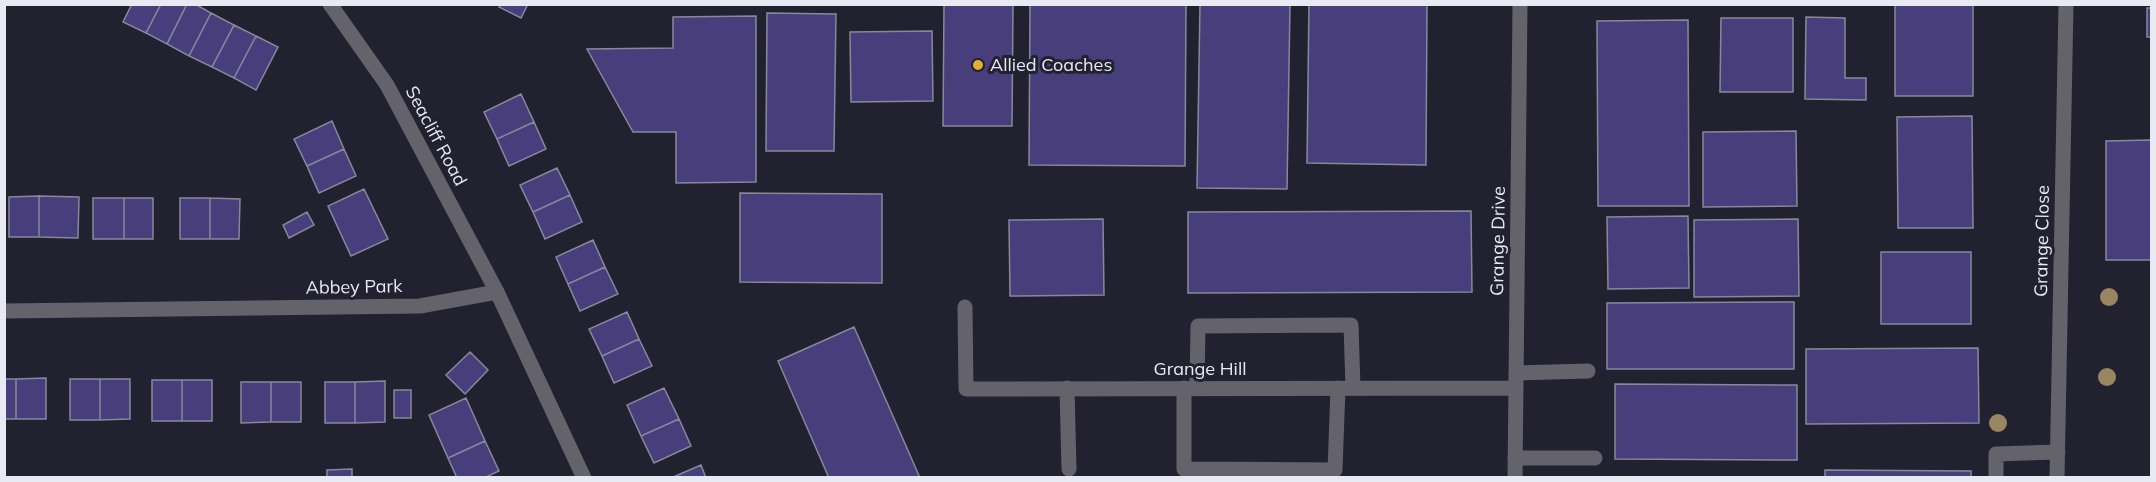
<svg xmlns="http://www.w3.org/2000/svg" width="2156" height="482" font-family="Mulish,sans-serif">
	<rect width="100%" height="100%" fill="#222130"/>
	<!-- building -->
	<path fill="#473e7b" stroke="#89889b" stroke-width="1.5" d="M 132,4 L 161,4 L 146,33 L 123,22 Z
		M 161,4 L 187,4 L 167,44 L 146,33 Z
		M 187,4 L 195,4 L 211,13 L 189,56 L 167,44 Z
		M 501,4 L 528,4 L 521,18 L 499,7 Z
		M 944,4 L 1013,4 L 1012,126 L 943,126 Z
		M 1030,4 L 1186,4 L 1185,166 L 1029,165 Z
		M 1200,4 L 1290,4 L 1287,189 L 1197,188 Z
		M 1309,4 L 1427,4 L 1426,165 L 1307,163 Z
		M 1895,4 L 1973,4 L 1973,96 L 1895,96 Z
		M 2147,8 L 2152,8 L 2152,37 L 2147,37 Z
		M 211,13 L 234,25 L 212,67 L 189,56 Z
		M 767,13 L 836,14 L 834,151 L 766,151 Z
		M 756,16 L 756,182 L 676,183 L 676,132 L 633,132 L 587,49 L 673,48 L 673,17 Z
		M 1806,17 L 1845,18 L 1845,78 L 1866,78 L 1866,100 L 1805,99 Z
		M 1721,18 L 1793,18 L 1793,92 L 1720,92 Z
		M 1688,20 L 1689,206 L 1598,206 L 1597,21 Z
		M 234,25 L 256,36 L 234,78 L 212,67 Z
		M 932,31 L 933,101 L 851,102 L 850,32 Z
		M 256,36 L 278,47 L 256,90 L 234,78 Z
		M 521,94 L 534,122 L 497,139 L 484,112 Z
		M 1972,116 L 1973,228 L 1898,228 L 1897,117 Z
		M 332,121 L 344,149 L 307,166 L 294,139 Z
		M 534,122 L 546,149 L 509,166 L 497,139 Z
		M 1796,131 L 1797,206 L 1703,207 L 1703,132 Z
		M 2152,140 L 2152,260 L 2106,260 L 2106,141 Z
		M 344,149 L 356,176 L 319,193 L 307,166 Z
		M 557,168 L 570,195 L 533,212 L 520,185 Z
		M 364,189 L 388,239 L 351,256 L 328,206 Z
		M 740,193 L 882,194 L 882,283 L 740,282 Z
		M 570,195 L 582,222 L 545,239 L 533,212 Z
		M 39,196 L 39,237 L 9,237 L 9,197 Z
		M 39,196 L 79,197 L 78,238 L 39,237 Z
		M 93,198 L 124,198 L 124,239 L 93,239 Z
		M 124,198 L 153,198 L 153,239 L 124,239 Z
		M 180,198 L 210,198 L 210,239 L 180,239 Z
		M 210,198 L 240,199 L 239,239 L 210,239 Z
		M 1471,211 L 1472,292 L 1188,293 L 1188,212 Z
		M 307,212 L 314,225 L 289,238 L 283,225 Z
		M 1688,216 L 1689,288 L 1608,289 L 1607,217 Z
		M 1103,219 L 1104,295 L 1010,296 L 1009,220 Z
		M 1798,219 L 1799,296 L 1694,297 L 1694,220 Z
		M 593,240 L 605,267 L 568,284 L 556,257 Z
		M 1881,252 L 1971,252 L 1971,324 L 1881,324 Z
		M 605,267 L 618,294 L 580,311 L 568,284 Z
		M 1794,302 L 1794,369 L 1607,369 L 1607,303 Z
		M 627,312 L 639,339 L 602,356 L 589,329 Z
		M 854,327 L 920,478 L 829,478 L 778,361 Z
		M 639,339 L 652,366 L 614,383 L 602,356 Z
		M 1978,348 L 1979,423 L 1806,424 L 1806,349 Z
		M 470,352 L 488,370 L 465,394 L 446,375 Z
		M 46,378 L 46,419 L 16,419 L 16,379 Z
		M 4,379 L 16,379 L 16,419 L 4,419 Z
		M 70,379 L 100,379 L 100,420 L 70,420 Z
		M 100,379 L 130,379 L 130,419 L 100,420 Z
		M 152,380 L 182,380 L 182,421 L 152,421 Z
		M 182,380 L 212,380 L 212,421 L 182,421 Z
		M 385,381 L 385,422 L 355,423 L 355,382 Z
		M 241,382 L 271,382 L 271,422 L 241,423 Z
		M 271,382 L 301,382 L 301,422 L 271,422 Z
		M 325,382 L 355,382 L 355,423 L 325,423 Z
		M 1615,384 L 1797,385 L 1797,460 L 1615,459 Z
		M 664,388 L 679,419 L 641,436 L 627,405 Z
		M 394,390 L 411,390 L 411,418 L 394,418 Z
		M 466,398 L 485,441 L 448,458 L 429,415 Z
		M 679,419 L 691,446 L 654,463 L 641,436 Z
		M 485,441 L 499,471 L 484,478 L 457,478 L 448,458 Z
		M 701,465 L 706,478 L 671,478 Z
		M 352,469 L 352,478 L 327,478 L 327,470 Z
		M 1825,470 L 1971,471 L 1971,478 L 1825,478 Z"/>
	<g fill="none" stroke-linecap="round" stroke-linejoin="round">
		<!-- service -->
		<path stroke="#64636b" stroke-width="15" d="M 1516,373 L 1588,371
			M 1067,388 L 1069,469
			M 1184,388 L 1184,469 L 1335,470 L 1338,388
			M 1197,388 L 1198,326 L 1351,325 L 1353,388
			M 1515,458 L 1595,458
			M 1996,478 L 1996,454 L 2058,452"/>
		<!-- minor -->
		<path stroke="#64636b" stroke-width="15" d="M 330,4 L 387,85 L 497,292 L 584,478
			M 965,307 L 966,389 L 1515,388
			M 4,311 L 420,306 L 497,292
			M 1515,478 L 1520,4
			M 2057,478 L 2066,4"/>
	</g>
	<!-- trees -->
	<g fill="#9a8562">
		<circle cx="2109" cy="297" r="9"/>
		<circle cx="2107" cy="377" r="9"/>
		<circle cx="1998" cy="423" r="9"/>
	</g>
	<!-- markers -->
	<circle fill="#e3ae35" stroke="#222130" stroke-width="2" cx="978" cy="65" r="6"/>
	<g text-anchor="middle" stroke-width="6" stroke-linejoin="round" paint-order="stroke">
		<!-- poi labels -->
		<g font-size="18" fill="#e9e9f3" stroke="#222130" text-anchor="start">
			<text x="990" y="71">Allied Coaches</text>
		</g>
		<!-- street labels -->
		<g font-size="18" fill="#e9e9f3" stroke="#222130">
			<text transform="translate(436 136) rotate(62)" y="6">Seacliff Road</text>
			<text transform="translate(1498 241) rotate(-89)" y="6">Grange Drive</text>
			<text transform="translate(2042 241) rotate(-89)" y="6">Grange Close</text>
			<text transform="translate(354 287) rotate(-1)" y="6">Abbey Park</text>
			<text x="1200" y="375">Grange Hill</text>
		</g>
	</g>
	<!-- border -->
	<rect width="2156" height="482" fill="none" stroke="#e9e9f3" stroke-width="12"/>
</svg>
